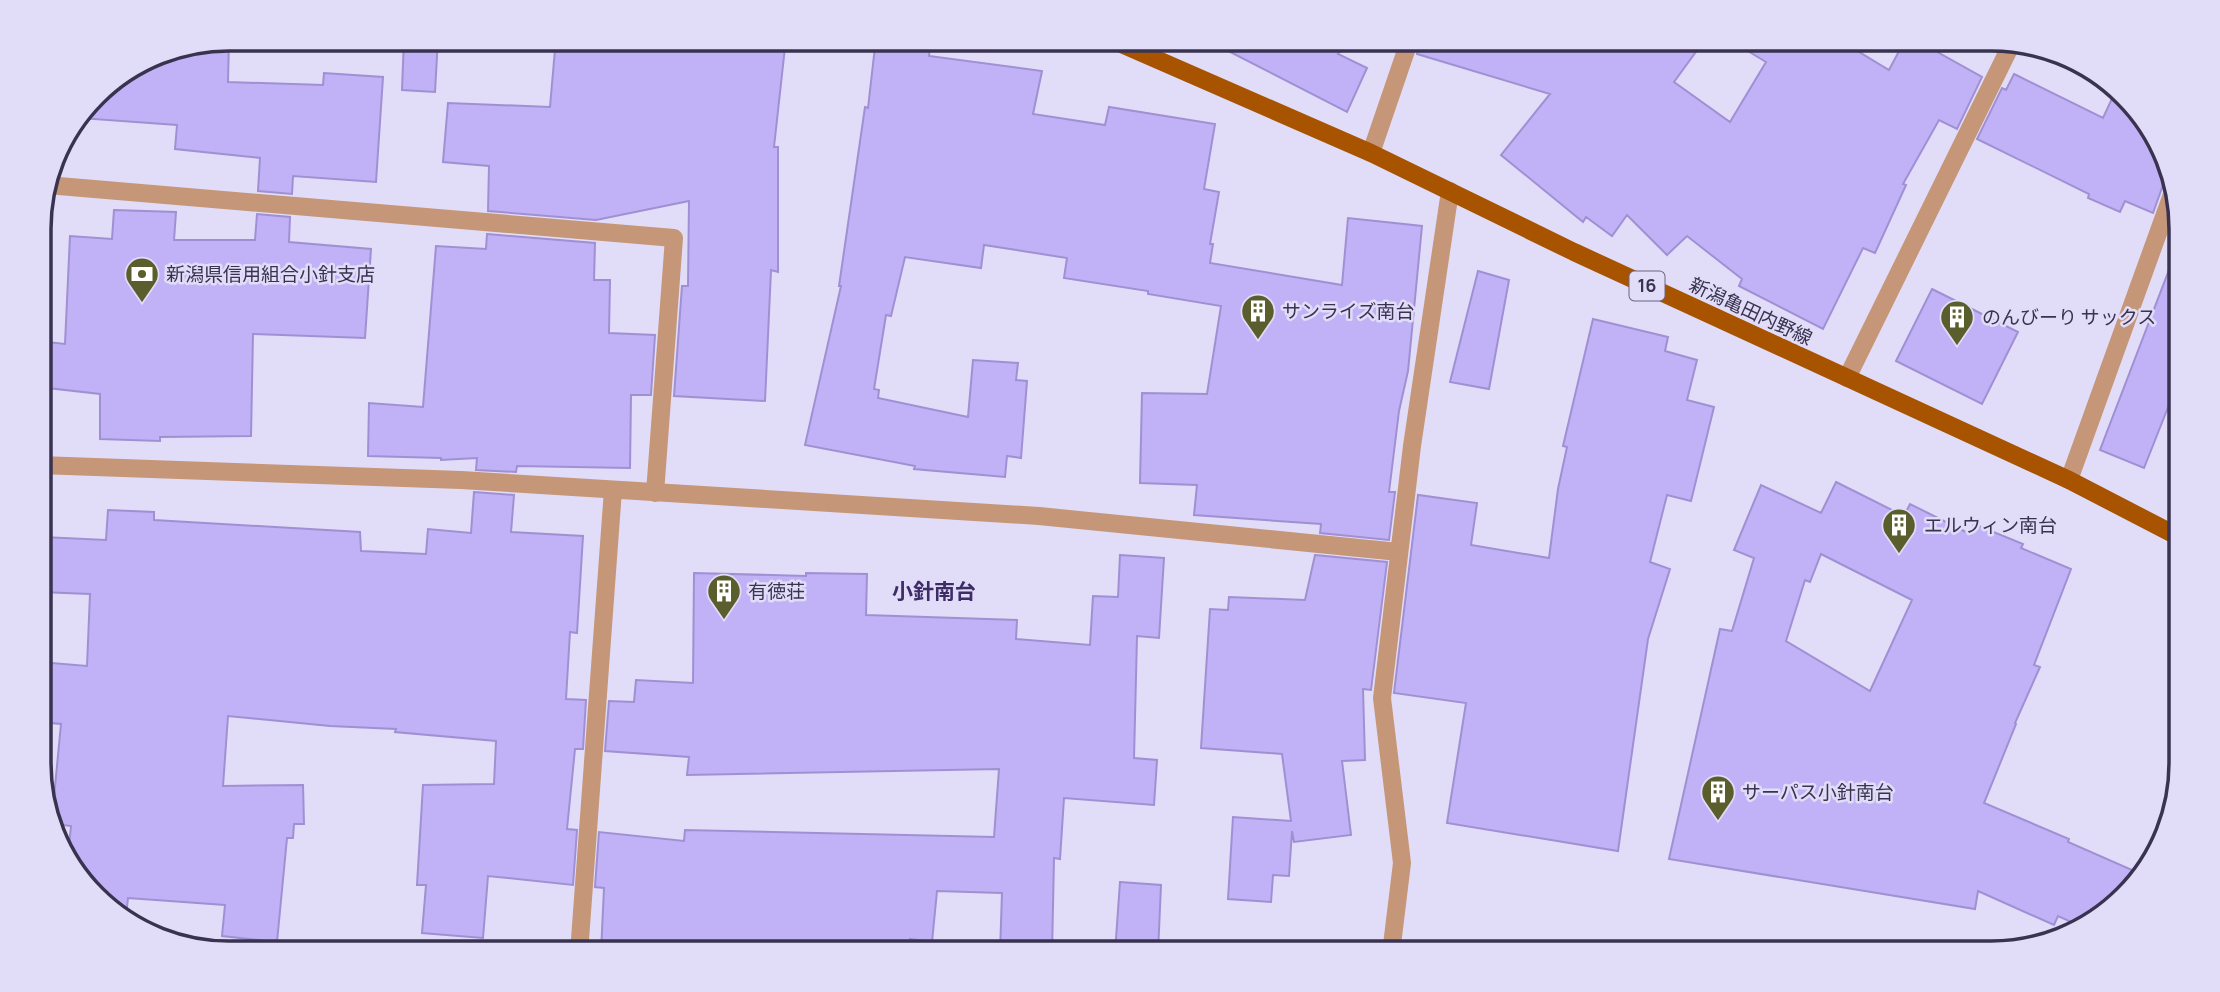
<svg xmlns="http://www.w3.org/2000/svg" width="2220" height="992" font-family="Manrope,'Noto Sans JP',sans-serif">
	<rect width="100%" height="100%" fill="#e1dcf8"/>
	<!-- building -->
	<path fill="#c1b2f7" stroke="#a090d3" stroke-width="2" fill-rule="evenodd" d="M 229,38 L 228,82 L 323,85 L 324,73 L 383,77 L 376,182 L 293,176 L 292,194 L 258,191 L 260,158 L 175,149 L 177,125 L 79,118 L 103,86 L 156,53 Z
		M 404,38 L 438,38 L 435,92 L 402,90 Z
		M 556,38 L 786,38 L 774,147 L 778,147 L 778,272 L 771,270 L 765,401 L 674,396 L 682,286 L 688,286 L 689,201 L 596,220 L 488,211 L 489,166 L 443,162 L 448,103 L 550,107 Z
		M 876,38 L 931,38 L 929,56 L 1042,71 L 1033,114 L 1105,125 L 1109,107 L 1215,124 L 1204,189 L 1219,192 L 1210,244 L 1213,244 L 1210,263 L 1342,285 L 1348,218 L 1422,226 L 1408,371 L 1399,411 L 1389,492 L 1395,492 L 1389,540 L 1320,533 L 1321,524 L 1194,515 L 1197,485 L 1140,483 L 1142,393 L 1207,394 L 1221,306 L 1148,294 L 1148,291 L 1064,278 L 1067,258 L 984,245 L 981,268 L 905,257 L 891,316 L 886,315 L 874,389 L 879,390 L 878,398 L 968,417 L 973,360 L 1018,363 L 1016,380 L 1027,381 L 1021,458 L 1007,456 L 1005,477 L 914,469 L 915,466 L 805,445 L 841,286 L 839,286 L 865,107 L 868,108 Z
		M 1203,38 L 1351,38 L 1338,54 L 1367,68 L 1347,112 Z
		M 1421,38 L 1706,38 L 1674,82 L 1730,122 L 1766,62 L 1728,39 L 1836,38 L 1889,70 L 1906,38 L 1912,38 L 1982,77 L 1957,129 L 1939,120 L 1903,184 L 1906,185 L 1875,253 L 1863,248 L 1823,329 L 1739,286 L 1742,279 L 1687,236 L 1667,255 L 1627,215 L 1612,236 L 1586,217 L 1583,222 L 1501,155 L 1550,94 L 1417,54 Z
		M 2014,74 L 2103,118 L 2115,92 L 2142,113 L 2170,179 L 2163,185 L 2153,213 L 2125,201 L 2120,212 L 2088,198 L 2089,194 L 1977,139 L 2002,88 L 2006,90 Z
		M 114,210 L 176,212 L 174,240 L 255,240 L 257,214 L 290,217 L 289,242 L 371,249 L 365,338 L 253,334 L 251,436 L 160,437 L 160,441 L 100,439 L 100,394 L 39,387 L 39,341 L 65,344 L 70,236 L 112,239 Z
		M 487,234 L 595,243 L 594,280 L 610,280 L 609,333 L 655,335 L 651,395 L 631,395 L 630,468 L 517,466 L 516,472 L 476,470 L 477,458 L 441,460 L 441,458 L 368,456 L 369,403 L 423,407 L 436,246 L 486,249 Z
		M 2177,249 L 2180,250 L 2180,377 L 2144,468 L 2100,450 Z
		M 1478,271 L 1509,280 L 1489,389 L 1450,382 Z
		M 1932,289 L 2018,332 L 1982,404 L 1896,361 Z
		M 1593,319 L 1668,337 L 1665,351 L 1697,360 L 1687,400 L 1714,407 L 1691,501 L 1667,495 L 1650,562 L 1670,569 L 1648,639 L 1618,851 L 1447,823 L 1466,703 L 1394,693 L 1418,495 L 1477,503 L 1471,545 L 1549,558 L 1558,489 L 1567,447 L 1563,446 Z
		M 1836,482 L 1904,516 L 1910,504 L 1970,534 L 1974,524 L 2023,544 L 2021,548 L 2071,569 L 2034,665 L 2040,667 L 2015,723 L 2016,724 L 1984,803 L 2069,839 L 2068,842 L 2132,870 L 2120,897 L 2107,914 L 2078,925 L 2058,916 L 2054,925 L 1978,891 L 1975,909 L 1669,859 L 1720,629 L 1732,631 L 1754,558 L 1734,550 L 1761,485 L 1821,513 ZM 1821,554 L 1912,600 L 1870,691 L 1786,641 L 1805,580 L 1810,582 Z
		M 474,492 L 514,495 L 511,532 L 583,536 L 577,633 L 570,632 L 566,699 L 586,700 L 583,749 L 575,749 L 567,829 L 577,830 L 573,885 L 488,876 L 483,938 L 422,933 L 426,885 L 417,885 L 423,785 L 494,784 L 496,741 L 395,732 L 396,729 L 330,726 L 228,716 L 223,786 L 303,785 L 304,824 L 294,824 L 293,838 L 287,838 L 277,942 L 222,936 L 225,905 L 128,898 L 126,916 L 78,879 L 68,855 L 71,826 L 55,824 L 52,818 L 61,724 L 40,722 L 40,662 L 87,666 L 90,594 L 40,592 L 40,554 L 42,554 L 43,537 L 106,540 L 108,510 L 154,512 L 154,520 L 360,532 L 361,551 L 426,554 L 428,529 L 471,533 Z
		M 1120,555 L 1164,558 L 1159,638 L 1137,636 L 1134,758 L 1157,760 L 1154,805 L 1064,798 L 1060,859 L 1054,858 L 1052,953 L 1000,953 L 1002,893 L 937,891 L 932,942 L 910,939 L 909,951 L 840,943 L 839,953 L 601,953 L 604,888 L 595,887 L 599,832 L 684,841 L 685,830 L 994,837 L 999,769 L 687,775 L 689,757 L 605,751 L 609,701 L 634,702 L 636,680 L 693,683 L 694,573 L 806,576 L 806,573 L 867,574 L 866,615 L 1017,620 L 1016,639 L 1090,645 L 1093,596 L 1118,597 Z
		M 1315,555 L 1387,562 L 1371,690 L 1363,689 L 1365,760 L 1342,761 L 1351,835 L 1294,842 L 1292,831 L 1289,876 L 1273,875 L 1271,902 L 1228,899 L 1233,817 L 1291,821 L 1282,754 L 1201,748 L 1210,609 L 1228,610 L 1229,597 L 1305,600 Z
		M 1120,882 L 1161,885 L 1158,953 L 1115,953 Z"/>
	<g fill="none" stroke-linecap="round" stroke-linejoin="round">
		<!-- minor -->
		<path stroke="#c59677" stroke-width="18" d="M 1371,153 L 1410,39
			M 47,185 L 674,238 L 655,493
			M 1847,378 L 2012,43
			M 39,465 L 461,480 L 1039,516 L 1399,552
			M 2069,480 L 2174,189
			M 579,953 L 613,490
			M 1391,953 L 1402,863 L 1382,698 L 1412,446 L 1450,191"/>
		<!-- primary -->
		<path stroke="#a75300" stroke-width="18" d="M 1110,39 L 1371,153 L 1574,252 L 2069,480 L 2181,538"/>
	</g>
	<!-- icons -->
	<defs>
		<g id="bank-pin" transform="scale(1.75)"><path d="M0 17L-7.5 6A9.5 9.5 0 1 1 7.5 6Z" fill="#595e2c" stroke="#e1dcf8"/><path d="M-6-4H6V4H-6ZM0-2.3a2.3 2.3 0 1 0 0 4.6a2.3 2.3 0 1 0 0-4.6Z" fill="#fff"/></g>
		<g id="building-pin" transform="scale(1.75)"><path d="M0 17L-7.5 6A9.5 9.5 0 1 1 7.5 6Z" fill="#595e2c" stroke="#e1dcf8"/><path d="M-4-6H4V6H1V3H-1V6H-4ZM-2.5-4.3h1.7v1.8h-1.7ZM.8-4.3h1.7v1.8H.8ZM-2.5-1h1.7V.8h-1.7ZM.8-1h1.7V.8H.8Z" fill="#fff"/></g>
	</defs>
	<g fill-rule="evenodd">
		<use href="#bank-pin" x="142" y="274"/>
		<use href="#building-pin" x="1258" y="311"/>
		<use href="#building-pin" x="1957" y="317"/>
		<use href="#building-pin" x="1899" y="525"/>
		<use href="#building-pin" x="724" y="591"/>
		<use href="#building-pin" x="1718" y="792"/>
	</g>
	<g text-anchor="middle" stroke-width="5" stroke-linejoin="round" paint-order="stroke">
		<!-- shield labels -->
		<rect fill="#e1dcf8" stroke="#6b6682" stroke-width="2" x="1629.5" y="271.5" width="35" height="29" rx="5"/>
		<g font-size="18" font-weight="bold" fill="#39334f">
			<text x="1647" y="292">16</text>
		</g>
		<!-- poi labels -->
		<g font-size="19" fill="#39334f" stroke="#e1dcf8" text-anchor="start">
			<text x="166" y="281">新潟県信用組合小針支店</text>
			<text x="1282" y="318">サンライズ南台</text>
			<text x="1982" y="324">のんびーり サックス</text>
			<text x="1924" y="532">エルウィン南台</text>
			<text x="748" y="598">有徳荘</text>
			<text x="1742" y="799">サーパス小針南台</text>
		</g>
		<!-- street labels -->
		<g font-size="19" fill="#39334f" stroke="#e1dcf8">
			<text transform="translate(1751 311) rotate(25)" y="7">新潟亀田内野線</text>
		</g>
		<!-- neighbourhood labels -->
		<g font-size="21" font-weight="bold" fill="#3d2c66" stroke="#e1dcf8">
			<text x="934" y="599">小針南台</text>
		</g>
	</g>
	<!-- crop -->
	<path d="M0 0H2220V992H0ZM229 51H1991A178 178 0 0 1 2169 229V763A178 178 0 0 1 1991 941H229A178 178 0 0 1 51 763V229A178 178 0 0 1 229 51Z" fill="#e1dcf8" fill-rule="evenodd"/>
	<path fill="none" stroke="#39334f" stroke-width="3.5" d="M229 51H1991A178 178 0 0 1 2169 229V763A178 178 0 0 1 1991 941H229A178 178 0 0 1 51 763V229A178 178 0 0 1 229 51Z"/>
</svg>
